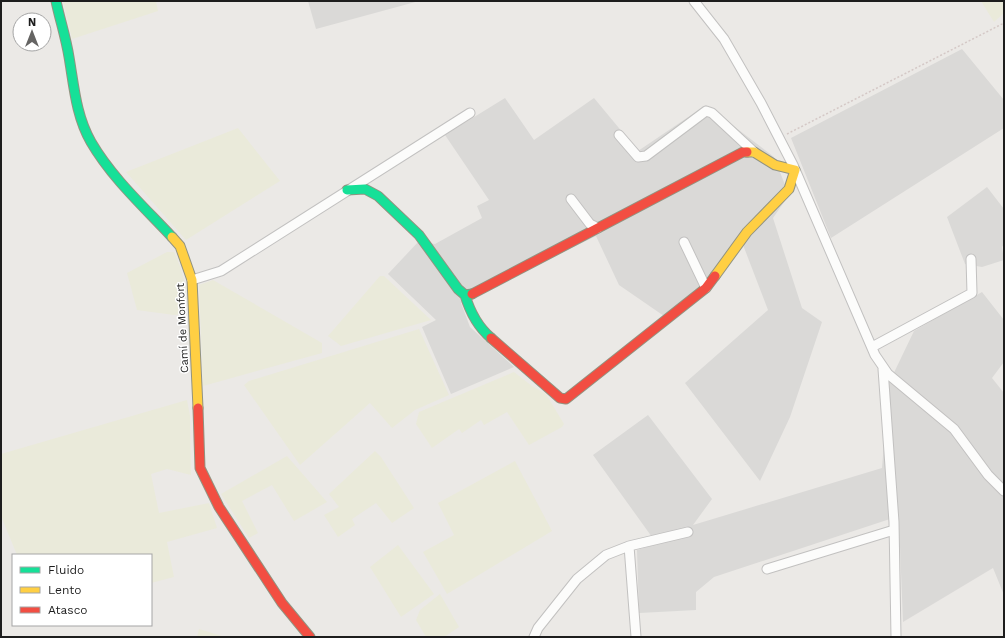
<svg xmlns="http://www.w3.org/2000/svg" width="1005" height="638" font-family="'Work Sans',sans-serif">
	<rect width="100%" height="100%" fill="#ebe9e6"/>
	<!-- residential -->
	<path fill="#dad9d7" d="M 308,1 L 419,1 L 316,29 Z
		M 962,49 L 1004,100 L 1004,128 L 831,238 L 791,138 Z
		M 505,98 L 534,140 L 594,98 L 638,151 L 706,105 L 774,157 L 789,195 L 773,218 L 802,308 L 822,322 L 790,417 L 760,481 L 685,383 L 768,310 L 740,237 L 709,281 L 664,316 L 619,285 L 596,236 L 461,303 L 470,327 L 514,367 L 451,394 L 422,327 L 436,320 L 388,274 L 419,241 L 435,244 L 482,218 L 477,206 L 489,200 L 445,135 Z
		M 987,187 L 1004,209 L 1004,244 L 1002,247 L 1004,260 L 982,267 L 965,264 L 947,217 Z
		M 982,292 L 1004,320 L 1004,362 L 992,378 L 1004,393 L 1004,595 L 993,568 L 903,622 L 900,547 L 898,548 L 896,517 L 714,577 L 696,592 L 696,610 L 639,613 L 637,550 L 657,544 L 593,455 L 648,415 L 712,499 L 693,525 L 882,468 L 889,383 L 914,331 Z"/>
	<!-- farmland -->
	<path fill="#eaeada" d="M 63,1 L 156,1 L 158,11 L 72,39 Z
		M 981,1 L 1004,1 L 1004,13 L 994,22 Z
		M 238,128 L 280,181 L 186,240 L 126,172 Z
		M 167,252 L 174,252 L 180,266 L 186,288 L 186,313 L 174,315 L 137,310 L 127,273 Z
		M 380,276 L 384,276 L 431,320 L 341,346 L 328,336 Z
		M 213,280 L 322,343 L 322,353 L 203,386 L 199,285 Z
		M 419,329 L 449,395 L 415,410 L 392,428 L 370,403 L 300,465 L 244,385 L 249,381 Z
		M 514,372 L 532,386 L 546,394 L 564,424 L 562,427 L 529,445 L 507,412 L 484,425 L 481,420 L 462,433 L 459,429 L 432,448 L 416,424 L 419,412 Z
		M 187,400 L 190,416 L 191,475 L 167,469 L 151,474 L 159,513 L 209,503 L 217,528 L 167,542 L 174,577 L 151,583 L 151,555 L 17,555 L 1,516 L 1,454 Z
		M 375,451 L 381,457 L 414,508 L 392,523 L 376,503 L 352,519 L 355,525 L 338,537 L 324,515 L 339,507 L 329,494 Z
		M 287,456 L 327,502 L 294,521 L 272,485 L 242,501 L 258,533 L 249,538 L 221,494 Z
		M 515,461 L 552,531 L 447,594 L 423,552 L 454,535 L 438,503 Z
		M 398,545 L 434,594 L 401,617 L 370,567 Z
		M 440,594 L 459,627 L 444,637 L 426,637 L 416,620 L 420,610 Z
		M 199,629 L 225,637 L 197,637 Z"/>
	<g fill="none" stroke-linecap="round" stroke-linejoin="round">
		<!-- street casing -->
		<g stroke="#c2c1c0" stroke-width="11">
			<path id="street" d="M 694,1 L 724,39 L 761,103 L 793,165 L 875,355 L 888,374 L 954,429 L 988,475 L 1004,491
				M 619,135 L 638,157 L 646,156 L 706,111 L 712,113 L 754,152
				M 571,199 L 590,224 L 598,228
				M 684,242 L 706,288
				M 192,280 L 221,271 L 470,113
				M 872,347 L 972,293 L 971,259
				M 883,369 L 894,522 L 896,637
				M 767,569 L 894,530
				M 534,637 L 538,628 L 577,579 L 606,555 L 629,546
				M 636,637 L 629,546 L 688,532"/>
		</g>
		<!-- fast casing -->
		<g stroke="#929380" stroke-width="11">
			<path id="fast" d="M 56,1 C 60,20 66,38 69,57 C 74,86 76,116 91,142 C 112,178 144,207 172,237
				M 347,190 L 365,189 L 378,196 L 419,235 L 458,289 L 465,295 L 472,294
				M 465,295 C 470,312 477,326 491,338"/>
		</g>
		<!-- slow casing -->
		<g stroke="#929380" stroke-width="11">
			<path id="slow" d="M 172,237 L 180,246 L 192,280 L 198,408
				M 715,276 L 747,232 L 789,189 L 795,170 L 775,165 L 754,152 L 747,152"/>
		</g>
		<!-- jam casing -->
		<g stroke="#929380" stroke-width="11">
			<path id="jam" d="M 472,294 L 743,152 L 747,152
				M 491,338 L 560,398 L 566,399 L 706,288 L 715,276
				M 198,408 L 200,468 L 219,507 L 282,603 L 310,637"/>
		</g>
		<!-- path -->
		<path stroke="#d4c8c6" stroke-width="1.5" stroke-dasharray="2 2" stroke-linecap="butt" d="M 787,134 L 1004,23"/>
		<!-- street -->
		<use href="#street" stroke="#fcfcfb" stroke-width="9"/>
		<!-- fast -->
		<use href="#fast" stroke="#16e098" stroke-width="9"/>
		<!-- slow -->
		<use href="#slow" stroke="#ffcf43" stroke-width="9"/>
		<!-- jam -->
		<use href="#jam" stroke="#f24e42" stroke-width="9"/>
	</g>
	<g text-anchor="middle" stroke-width="3" stroke-linejoin="round" paint-order="stroke">
		<!-- street labels -->
		<g font-size="11" fill="#1d1d1d" stroke="#fff">
			<text transform="translate(182 328) rotate(-93)" y="4">Camí de Monfort</text>
		</g>
	</g>
	<!-- border -->
	<rect width="1005" height="638" fill="none" stroke="#1d1d1d" stroke-width="4"/>
	<!-- legend -->
	<rect x="12" y="554" width="140" height="72" fill="#ffffff" stroke="#a5a5a5"/>
	<rect x="20" y="567" width="20" height="6" fill="#16e098" stroke="#a5a5a5"/>
	<text x="48" y="574" font-size="12" fill="#1d1d1d">Fluido</text>
	<rect x="20" y="587" width="20" height="6" fill="#ffcf43" stroke="#a5a5a5"/>
	<text x="48" y="594" font-size="12" fill="#1d1d1d">Lento</text>
	<rect x="20" y="607" width="20" height="6" fill="#f24e42" stroke="#a5a5a5"/>
	<text x="48" y="614" font-size="12" fill="#1d1d1d">Atasco</text>
	<!-- north arrow -->
	<g transform="translate(32 32)"><circle r="19" fill="#ffffff" stroke="#a5a5a5"/>
	<path d="M0-3L7 15L0 10L-7 15Z" fill="#656463"/>
	<text y="-6" font-size="11" font-weight="bold" text-anchor="middle" fill="#1d1d1d">N</text>
	</g>
</svg>
